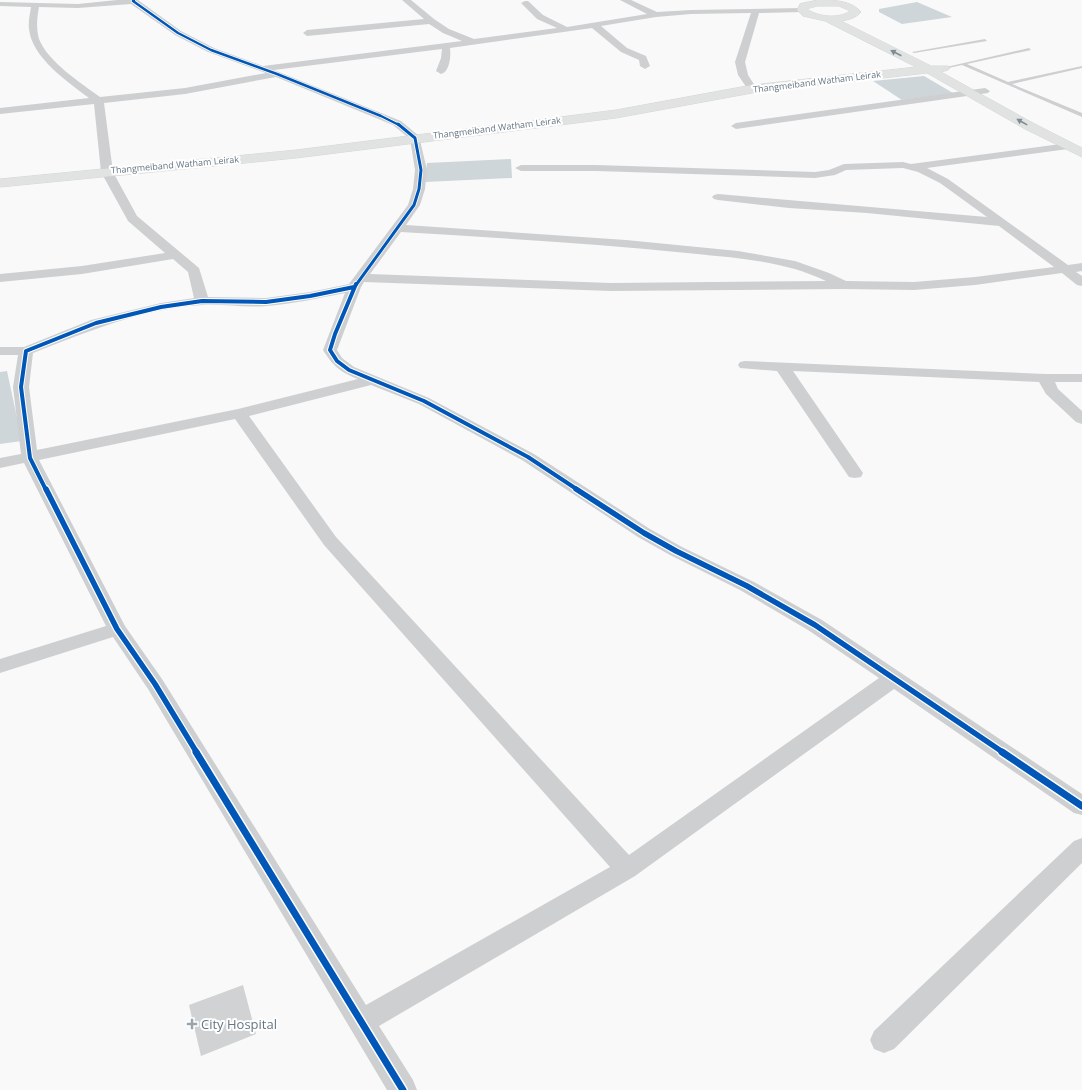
<svg xmlns="http://www.w3.org/2000/svg" width="1082" height="1090" font-family="'Open Sans',sans-serif">
	<rect width="100%" height="100%" fill="#f9f9f9"/>
	<!-- water -->
	<path fill="#ced6d9" d="M 917,2 L 952,17 L 902,24 L 879,12 L 879,9 Z
		M 924,76 L 953,93 L 902,100 L 873,81 Z
		M 511,159 L 512,178 L 425,182 L 427,163 Z
		M 7,371 L 22,441 L 0,444 L 0,372 Z"/>
	<!-- building -->
	<path fill="#d0d2d3" d="M 243,985 L 256,1034 L 201,1056 L 189,1005 Z"/>
	<g fill="none" stroke-linecap="round" stroke-linejoin="round">
		<!-- secondary casing -->
		<g stroke="#d5d6d7" stroke-width="1">
			<path id="secondary" d="M 818,0 C 833,0 851,0 861,12 C 856,18 848,20 841,21 L 931,66 L 948,66 L 950,68 L 948,70 L 941,72 L 1033,123 L 1082,148 L 1082,157 L 1025,129 L 927,73 L 752,93 L 616,118 L 296,158 L 0,187 L 0,179 L 296,150 L 616,110 L 752,85 L 916,67 L 825,21 L 803,16 L 797,10 L 800,4 ZM 818,6 L 839,6 L 850,11 C 839,19 818,17 807,9 Z"/>
		</g>
		<!-- lane -->
		<path fill="#cecfd0" fill-rule="evenodd" d="M 985,39 L 987,41 L 914,53 L 912,52 Z
			M 1029,48 L 1031,50 L 967,64 L 1008,82 L 1082,66 L 1082,68 L 1012,84 L 1082,113 L 1082,117 L 962,65 L 944,69 L 942,68 Z"/>
		<!-- street -->
		<path fill="#cecfd0" fill-rule="evenodd" d="M 117,0 L 138,0 L 181,31 L 214,48 L 263,66 L 462,41 L 443,33 L 429,24 L 307,36 L 303,33 L 307,30 L 424,19 L 402,0 L 411,0 L 434,19 L 449,29 L 474,39 L 557,28 L 537,19 L 521,3 L 525,1 L 528,1 L 543,15 L 567,27 L 647,14 L 620,0 L 631,0 L 657,12 L 691,10 L 802,8 L 806,10 L 802,12 L 759,13 L 745,62 L 748,75 L 757,89 L 752,92 L 749,91 L 738,75 L 735,62 L 751,13 L 691,14 L 656,17 L 601,26 L 627,48 L 646,56 L 650,66 L 645,69 L 640,66 L 639,60 L 621,52 L 592,28 L 450,48 C 451,55 450,72 441,74 L 436,71 L 441,58 L 442,49 L 274,70 L 401,121 L 419,136 L 427,170 L 425,189 L 420,205 L 406,225 L 626,240 L 738,251 L 795,261 L 829,273 L 846,281 L 914,282 L 975,277 L 1054,267 L 999,226 L 867,213 L 789,208 L 718,200 L 714,199 L 712,197 L 714,195 L 718,194 L 987,217 L 940,183 L 918,172 L 903,168 L 846,170 L 835,175 L 815,178 L 596,171 L 521,171 L 515,168 L 521,165 L 596,165 L 815,172 L 829,170 L 844,164 L 903,162 L 911,164 L 1068,143 L 1072,144 L 1073,146 L 1072,148 L 1068,149 L 927,168 L 948,179 L 1068,265 L 1082,263 L 1082,271 L 1076,272 L 1082,276 L 1082,286 L 1077,285 L 1062,273 L 975,285 L 914,290 L 844,289 L 611,291 L 364,282 L 361,287 L 337,350 L 342,358 L 354,367 L 429,398 L 534,454 L 650,529 L 682,547 L 754,582 L 822,620 L 1082,794 L 1082,815 L 1074,813 L 894,689 L 635,876 L 379,1026 L 413,1080 L 417,1090 L 387,1090 L 148,689 L 113,637 L 0,673 L 0,659 L 106,626 L 24,463 L 0,468 L 0,458 L 21,454 L 13,387 L 18,355 L 0,355 L 0,347 L 24,347 L 91,320 L 161,303 L 194,298 L 188,272 L 173,259 L 82,274 L 0,282 L 0,274 L 82,266 L 165,253 L 128,221 L 101,172 L 94,104 L 0,114 L 0,108 L 89,98 C 68,82 32,58 29,29 C 28,22 30,14 31,7 L 0,6 L 0,2 L 78,4 ZM 131,4 L 175,35 L 208,52 L 266,73 L 185,88 L 100,97 C 81,83 48,62 39,39 C 36,28 37,18 39,7 L 78,8 ZM 276,77 L 393,125 L 410,139 L 415,170 L 413,189 L 408,205 L 349,284 L 310,292 L 266,298 L 208,297 L 199,268 L 137,216 L 113,172 L 104,103 L 185,94 ZM 401,232 C 496,238 592,243 687,253 C 734,258 783,260 826,281 L 611,283 L 370,274 ZM 345,293 L 323,350 C 333,366 340,372 358,379 L 238,409 L 37,450 L 29,387 L 33,353 C 87,332 143,308 203,305 C 224,304 245,308 267,306 C 293,304 319,298 345,293 ZM 371,385 L 419,404 L 522,460 L 638,537 L 670,555 L 740,590 L 808,630 L 879,678 L 629,855 L 336,537 L 249,416 ZM 235,419 L 324,545 L 610,867 L 366,1005 L 162,679 L 125,626 L 39,460 Z
			M 985,88 L 990,91 L 988,93 L 736,129 L 731,126 L 736,123 Z
			M 745,361 L 1045,374 L 1082,374 L 1082,382 L 1055,382 L 1058,389 L 1082,411 L 1082,424 L 1076,422 L 1046,394 L 1039,382 L 793,371 L 863,473 L 861,477 L 855,478 L 849,477 L 777,371 L 740,368 L 738,365 L 740,362 Z
			M 1082,838 L 1082,863 L 894,1049 L 884,1053 L 874,1049 L 870,1040 L 874,1031 L 1074,841 Z"/>
		<!-- secondary -->
		<use href="#secondary" fill="#e1e2e2" fill-rule="evenodd"/>
		<!-- cycleway-far4 casing -->
		<g stroke="#fff" stroke-width="4">
			<path id="cycleway-far4" d="M 134,0 L 133,1 L 178,33 L 211,50 L 277,74 L 381,116 L 399,125"/>
		</g>
		<!-- cycleway-far3 casing -->
		<g stroke="#fff" stroke-width="4.5">
			<path id="cycleway-far3" d="M 356,285 L 414,205 L 419,189 L 421,170 L 415,138 L 398,124"/>
		</g>
		<!-- cycleway-far2 casing -->
		<g stroke="#fff" stroke-width="6">
			<path id="cycleway-far2" d="M 356,284 L 335,334 L 330,350 L 337,361 L 349,370 L 424,401 L 528,457 L 578,490
				M 46,490 L 30,458 L 21,387 L 26,351 L 96,323 L 161,307 L 202,301 L 266,302 L 310,296 L 354,287"/>
		</g>
		<!-- cycleway-far1 casing -->
		<g stroke="#fff" stroke-width="8">
			<path id="cycleway-far1" d="M 46,489 L 117,629 L 155,684 L 197,753
				M 576,489 L 644,533 L 676,551 L 747,586 L 815,625 L 1004,753"/>
		</g>
		<!-- cycleway casing -->
		<g stroke="#fff" stroke-width="10">
			<path id="cycleway" d="M 196,752 L 403,1090
				M 1002,752 L 1082,806"/>
		</g>
		<!-- cycleway-far4 -->
		<use href="#cycleway-far4" stroke="#0057b8" stroke-width="2.5"/>
		<!-- cycleway-far3 -->
		<use href="#cycleway-far3" stroke="#0057b8" stroke-width="3"/>
		<!-- cycleway-far2 -->
		<use href="#cycleway-far2" stroke="#0057b8" stroke-width="4"/>
		<!-- cycleway-far1 -->
		<use href="#cycleway-far1" stroke="#0057b8" stroke-width="5.5"/>
		<!-- cycleway -->
		<use href="#cycleway" stroke="#0057b8" stroke-width="7"/>
	</g>
	<!-- one-way arrows -->
	<defs><path id="oneway-solid" d="M-6-.8H1V-3.2L6.5 0L1 3.2V.8H-6Z"/></defs>
	<g fill="#7e8c96">
		<use href="#oneway-solid" transform="translate(896 53) rotate(-153)"/>
		<use href="#oneway-solid" transform="translate(1022 122) rotate(-151)"/>
	</g>
	<!-- markers -->
	<path fill="#99a4ac" stroke="#fff" stroke-width="1.5" d="M190 1018h4v4h4v4h-4v4h-4v-4h-4v-4h4z"/>
	<g text-anchor="middle" stroke-width="4" stroke-linejoin="round" paint-order="stroke">
		<!-- far-street labels -->
		<g font-size="9" fill="#657683" stroke="#fff">
			<text transform="translate(817 82) rotate(-7)" y="3">Thangmeiband Watham Leirak</text>
			<text transform="translate(497 128) rotate(-7)" y="3">Thangmeiband Watham Leirak</text>
			<text transform="translate(175 165) rotate(-5)" y="3">Thangmeiband Watham Leirak</text>
		</g>
		<!-- near-poi labels -->
		<g font-size="13" fill="#657683" stroke="#fff" text-anchor="start">
			<text x="201" y="1029">City Hospital</text>
		</g>
	</g>
</svg>
